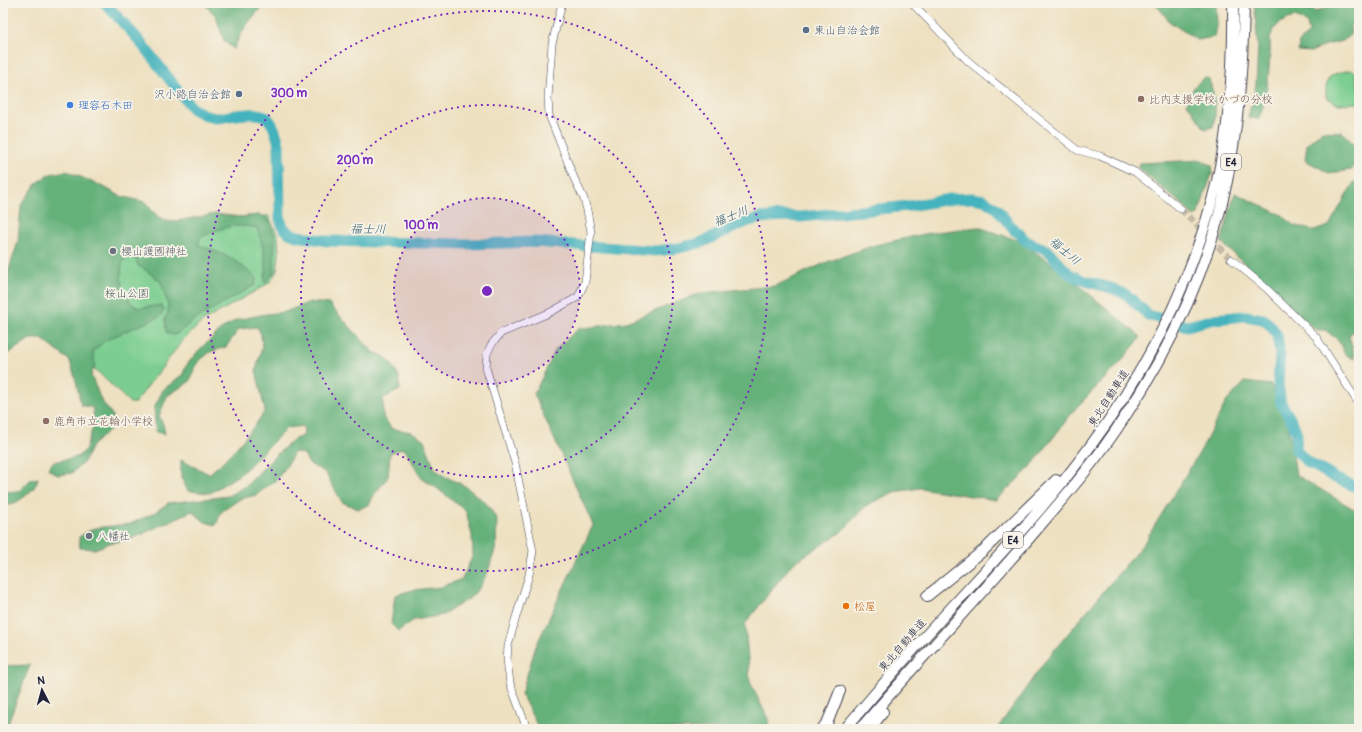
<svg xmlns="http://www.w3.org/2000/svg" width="1362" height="732" font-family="Pangolin,'Klee One',sans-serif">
	<rect width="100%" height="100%" fill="#f7f3e8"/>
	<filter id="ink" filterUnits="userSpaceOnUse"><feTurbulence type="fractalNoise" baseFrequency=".025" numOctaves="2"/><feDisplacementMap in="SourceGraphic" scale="8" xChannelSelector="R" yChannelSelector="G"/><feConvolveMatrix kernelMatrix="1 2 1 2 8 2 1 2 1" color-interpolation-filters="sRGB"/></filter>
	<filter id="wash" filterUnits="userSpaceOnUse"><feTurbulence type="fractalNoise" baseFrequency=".012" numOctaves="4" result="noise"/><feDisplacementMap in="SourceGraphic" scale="16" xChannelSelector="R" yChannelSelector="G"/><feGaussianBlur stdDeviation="0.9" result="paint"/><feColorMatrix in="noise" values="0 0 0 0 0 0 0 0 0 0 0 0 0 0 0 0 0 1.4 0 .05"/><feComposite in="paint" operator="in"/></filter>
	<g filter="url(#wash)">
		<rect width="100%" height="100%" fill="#eee1c1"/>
		<!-- green -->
		<path fill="#7cce90" stroke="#4f7866" d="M 1353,70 L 1355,72 L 1359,92 L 1359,103 L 1337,104 L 1326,97 C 1325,74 1332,73 1353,70 Z
			M 247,216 L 269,216 L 278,236 L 279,255 L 277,271 L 269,283 L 202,322 L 183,340 L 135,403 L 130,403 L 98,372 L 81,361 L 18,264 Z"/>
		<!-- forest -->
		<path fill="#65b17a" stroke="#446a5a" d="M 203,3 L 266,3 C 252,17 241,30 234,49 L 224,41 L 216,16 Z
			M 1155,3 L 1216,3 L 1217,22 L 1214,37 L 1197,40 L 1170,22 Z
			M 1254,3 L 1305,3 L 1316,12 L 1337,3 L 1359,3 L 1359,12 L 1350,26 L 1351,34 L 1343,41 L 1326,45 L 1311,52 L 1298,51 L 1299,42 L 1309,33 L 1307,23 L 1295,17 C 1283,20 1277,23 1271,35 C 1269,39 1271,47 1270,53 C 1269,71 1267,104 1258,119 L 1248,118 L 1256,84 L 1258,46 Z
			M 1204,77 L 1209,79 C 1214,95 1218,110 1213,127 L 1205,129 L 1187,103 L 1194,87 Z
			M 1322,131 L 1342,132 L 1359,150 L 1352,170 L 1329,173 L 1305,160 L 1307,144 Z
			M 1202,160 L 1212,166 L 1213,171 L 1198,214 L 1193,216 L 1184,206 L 1137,167 L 1140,163 Z
			M 67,171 L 102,186 L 120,196 L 145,202 L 158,217 L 170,222 L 216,214 L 240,217 L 259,215 L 269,220 L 275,237 L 274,272 L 265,283 C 263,275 267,274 266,268 C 264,254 262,240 257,228 C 235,223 219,228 200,238 L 198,245 C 224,254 236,259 256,278 L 255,285 L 194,320 L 177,334 L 173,335 L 166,332 L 165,318 L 168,313 L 168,305 L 161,282 L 146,270 L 138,266 L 136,259 L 131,257 L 123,260 C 120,273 120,288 129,300 C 131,303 135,306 139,308 L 162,305 L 164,311 L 159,317 L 106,340 L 93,351 L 95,365 L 91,375 L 101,400 L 113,416 L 114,425 L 92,446 L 84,462 L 72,473 L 58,475 L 48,469 L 53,462 L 77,457 L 85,451 L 94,424 L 93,408 L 81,405 L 76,381 L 70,361 L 42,339 L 30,339 L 3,357 L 3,296 L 8,286 L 9,269 L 18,242 L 21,205 L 36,184 L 50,174 Z
			M 1359,181 L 1359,334 L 1354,331 L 1349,335 C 1350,343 1355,351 1354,359 L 1345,354 L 1338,340 L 1325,330 L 1316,330 L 1221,242 L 1235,193 L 1284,216 L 1293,225 L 1314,231 L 1329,226 L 1354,182 Z
			M 978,227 L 1020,241 L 1064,273 L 1141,337 L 1120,363 L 1075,409 L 1030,468 L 996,500 L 920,488 L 894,492 L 867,505 L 840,533 L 792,564 L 745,624 L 750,682 L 769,721 L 767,729 L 539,729 L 521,694 L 536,646 L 593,525 L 534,394 L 556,349 L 578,329 L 626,322 L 701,293 L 775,286 L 827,262 L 875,245 L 929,233 Z
			M 310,302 L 329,304 L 373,352 L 384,356 L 393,366 L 399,376 L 400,390 L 383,398 L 383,417 L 392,429 L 412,432 L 424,440 L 435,469 L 444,476 L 465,486 L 486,503 L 497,519 L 496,547 L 487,574 L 479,588 L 470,598 L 443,615 L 414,620 L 398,631 L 391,624 L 395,595 L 413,590 L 441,587 L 462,579 L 473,555 L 472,535 L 466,511 L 434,486 L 422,479 L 404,448 L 390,453 L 388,477 L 374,495 L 369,505 L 358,509 L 342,502 L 325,472 L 309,464 L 304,454 L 294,452 L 286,467 L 276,480 L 256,495 L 240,499 L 221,512 L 216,525 L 205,522 L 192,511 L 129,540 L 110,543 L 95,549 L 80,548 L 79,537 L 94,528 L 130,524 L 154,513 L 168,503 L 228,496 L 246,486 L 275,456 L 293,440 L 304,435 L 303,426 L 287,428 L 242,473 L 210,493 L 188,491 L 181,478 L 181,460 L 209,474 C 231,455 248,436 265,411 L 256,370 L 262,347 L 261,334 L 257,327 L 239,329 L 226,347 L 210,352 L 198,362 L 189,382 L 167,396 L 159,416 L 163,424 L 165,434 L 156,432 L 154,408 L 163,390 L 183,374 L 186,366 L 199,350 L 223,328 L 236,320 L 266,314 L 285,312 Z
			M 1245,382 L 1271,385 L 1288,422 L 1296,475 L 1359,512 L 1359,729 L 997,729 L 1045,661 L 1144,543 L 1201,450 L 1226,402 Z
			M 38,478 C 37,491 15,505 3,507 L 3,492 L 19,491 L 30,480 Z
			M 30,665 L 10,718 L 7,729 L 3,729 L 3,666 Z"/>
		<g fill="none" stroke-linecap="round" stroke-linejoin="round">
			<!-- river -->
			<path stroke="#44b3bd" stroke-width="11" d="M 105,3 L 137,38 L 193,109 C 200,112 208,118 216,118 C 220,118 225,117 229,116 C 261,112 271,109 279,145 L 280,219 L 283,227 L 289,233 L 297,236 L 328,241 L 469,244 L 534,242 L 656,251 L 679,248 L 700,243 L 746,222 L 760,218 L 781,216 L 801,217 L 909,206 L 950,199 L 972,198 L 984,200 L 996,208 L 1015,231 L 1019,233 L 1026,241 L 1047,250 L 1069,274 L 1085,281 L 1111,288 L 1127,295 L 1148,315 L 1187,326 L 1215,319 L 1245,316 L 1263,319 L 1271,326 L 1277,335 L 1280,355 L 1278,384 L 1281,403 L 1293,423 L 1297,434 L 1296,450 L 1306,461 L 1337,479 L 1359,488"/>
		</g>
	</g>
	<g filter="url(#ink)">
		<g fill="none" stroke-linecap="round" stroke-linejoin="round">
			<!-- minor-tunnel -->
			<path stroke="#c5bba6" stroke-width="7" stroke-dasharray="7 3.5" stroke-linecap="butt" d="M 1181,209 L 1231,259"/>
			<!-- minor casing -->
			<g stroke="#413f4f" stroke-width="8">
				<path id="minor" d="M 912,3 L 968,61 L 1077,150 L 1100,156 L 1135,172 L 1181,209
					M 1231,259 L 1266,288 L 1316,337 L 1359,404
					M 527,729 L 510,683 L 507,660 L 508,646 L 516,617 L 529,575 L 533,551 L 515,463 L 486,368 L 487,354 L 491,345 L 501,333 L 549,313 L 578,297 L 585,282 L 591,232 L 587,210 L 584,199 L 574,178 L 549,115 L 548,98 L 552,44 L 562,3"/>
			</g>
			<!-- highway casing -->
			<g stroke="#413f4f" stroke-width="12">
				<path id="highway" d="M 927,596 L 984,550 L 1056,480
					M 822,729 L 828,721 L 840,691
					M 845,729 C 876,692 908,655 941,619 C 983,573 1026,528 1065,479 C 1136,391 1191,291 1217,181 C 1230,123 1234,63 1233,3
					M 860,729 C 918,661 980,596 1038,528 C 1068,493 1099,457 1124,418 C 1172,347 1210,264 1227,181 C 1239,122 1243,63 1244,3
					M 870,729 L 883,712"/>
			</g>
			<!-- minor -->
			<use href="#minor" stroke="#fff" stroke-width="7"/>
			<!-- highway -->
			<use href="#highway" stroke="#fff" stroke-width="10"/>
		</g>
	</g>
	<!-- distance rings -->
	<circle cx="487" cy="291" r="93" fill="#7b2cbf" fill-opacity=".12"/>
	<g fill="none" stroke="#7b2cbf" stroke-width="2" stroke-dasharray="2 4">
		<circle cx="487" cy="291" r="93"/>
		<circle cx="487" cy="291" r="186"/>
		<circle cx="487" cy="291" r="280"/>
	</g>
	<!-- markers -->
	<g fill="#5c6f8a" stroke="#f7f3e8" stroke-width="1.5">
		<circle cx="806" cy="30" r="4"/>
		<circle cx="239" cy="94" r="4"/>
	</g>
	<g fill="#8d6e63" stroke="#f7f3e8" stroke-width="1.5">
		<circle cx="1141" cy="99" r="4"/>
		<circle cx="46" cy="421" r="4"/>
	</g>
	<circle fill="#3f7fe0" stroke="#f7f3e8" stroke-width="1.5" cx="70" cy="105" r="4"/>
	<g fill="#6b7280" stroke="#f7f3e8" stroke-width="1.5">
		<circle cx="113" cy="251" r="4"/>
		<circle cx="89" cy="536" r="4"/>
	</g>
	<circle fill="#e8710a" stroke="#f7f3e8" stroke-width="1.5" cx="846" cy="606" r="4"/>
	<g text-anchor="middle" stroke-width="3.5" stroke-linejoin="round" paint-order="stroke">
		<!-- shield labels -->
		<g fill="#f7f3e8" stroke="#62616f" stroke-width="1">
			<rect x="1221" y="154" width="20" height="16" rx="3"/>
			<rect x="1003" y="532" width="20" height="16" rx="3"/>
		</g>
		<g font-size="10" font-weight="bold" fill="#22223b">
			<text x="1231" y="166">E4</text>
			<text x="1013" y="544">E4</text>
		</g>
		<!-- service labels -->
		<g font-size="11" fill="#4e5e75" stroke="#f7f3e8" text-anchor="start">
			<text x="814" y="34">東山自治会館</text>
			<text x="231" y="98" text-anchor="end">沢小路自治会館</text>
		</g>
		<!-- education labels -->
		<g font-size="11" fill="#785e54" stroke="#f7f3e8" text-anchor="start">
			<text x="1149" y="103">比内支援学校 かづの分校</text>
			<text x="54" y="425">鹿角市立花輪小学校</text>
		</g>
		<!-- shop labels -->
		<g font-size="11" fill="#366cbe" stroke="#f7f3e8" text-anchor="start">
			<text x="78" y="109">理容石木田</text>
		</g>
		<!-- worship labels -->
		<g font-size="11" fill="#5b616d" stroke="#f7f3e8" text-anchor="start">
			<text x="121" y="255">櫻山護國神社</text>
			<text x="97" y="540">八幡社</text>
		</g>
		<!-- park labels -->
		<g font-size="11" fill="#3d5654" stroke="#f7f3e8">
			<text x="127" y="297">桜山公園</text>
		</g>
		<!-- street labels -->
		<g font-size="11" fill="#22223b" stroke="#f7f3e8">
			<text transform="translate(1108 398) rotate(-57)" y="4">東北自動車道</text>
			<text transform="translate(902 645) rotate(-49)" y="4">東北自動車道</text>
		</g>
		<!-- food labels -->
		<g font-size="11" fill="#c56008" stroke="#f7f3e8" text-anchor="start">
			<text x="854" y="610">松屋</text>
		</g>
		<!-- water labels -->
		<g font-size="12" font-style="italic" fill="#305c6f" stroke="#f7f3e8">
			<text transform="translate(731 216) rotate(-22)" y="4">福士川</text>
			<text transform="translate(368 229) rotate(1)" y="4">福士川</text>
			<text transform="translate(1065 251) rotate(40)" y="4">福士川</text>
		</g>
	</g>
	<circle cx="487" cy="291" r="6" fill="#7b2cbf" stroke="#f7f3e8" stroke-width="2"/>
	<g font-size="12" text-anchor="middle" font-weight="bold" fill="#7b2cbf" stroke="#f7f3e8" stroke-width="3.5" stroke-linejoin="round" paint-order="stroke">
		<text x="289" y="97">300 m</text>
		<text x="355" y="164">200 m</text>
		<text x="421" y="229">100 m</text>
	</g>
	<!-- margin -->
	<rect width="1362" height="732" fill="none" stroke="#f7f3e8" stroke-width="16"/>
	<!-- north arrow -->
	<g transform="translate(42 690) rotate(354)" stroke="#f7f3e8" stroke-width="3" paint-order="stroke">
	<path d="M0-3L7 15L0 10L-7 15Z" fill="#22223b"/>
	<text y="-6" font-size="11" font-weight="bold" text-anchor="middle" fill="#22223b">N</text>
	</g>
</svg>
